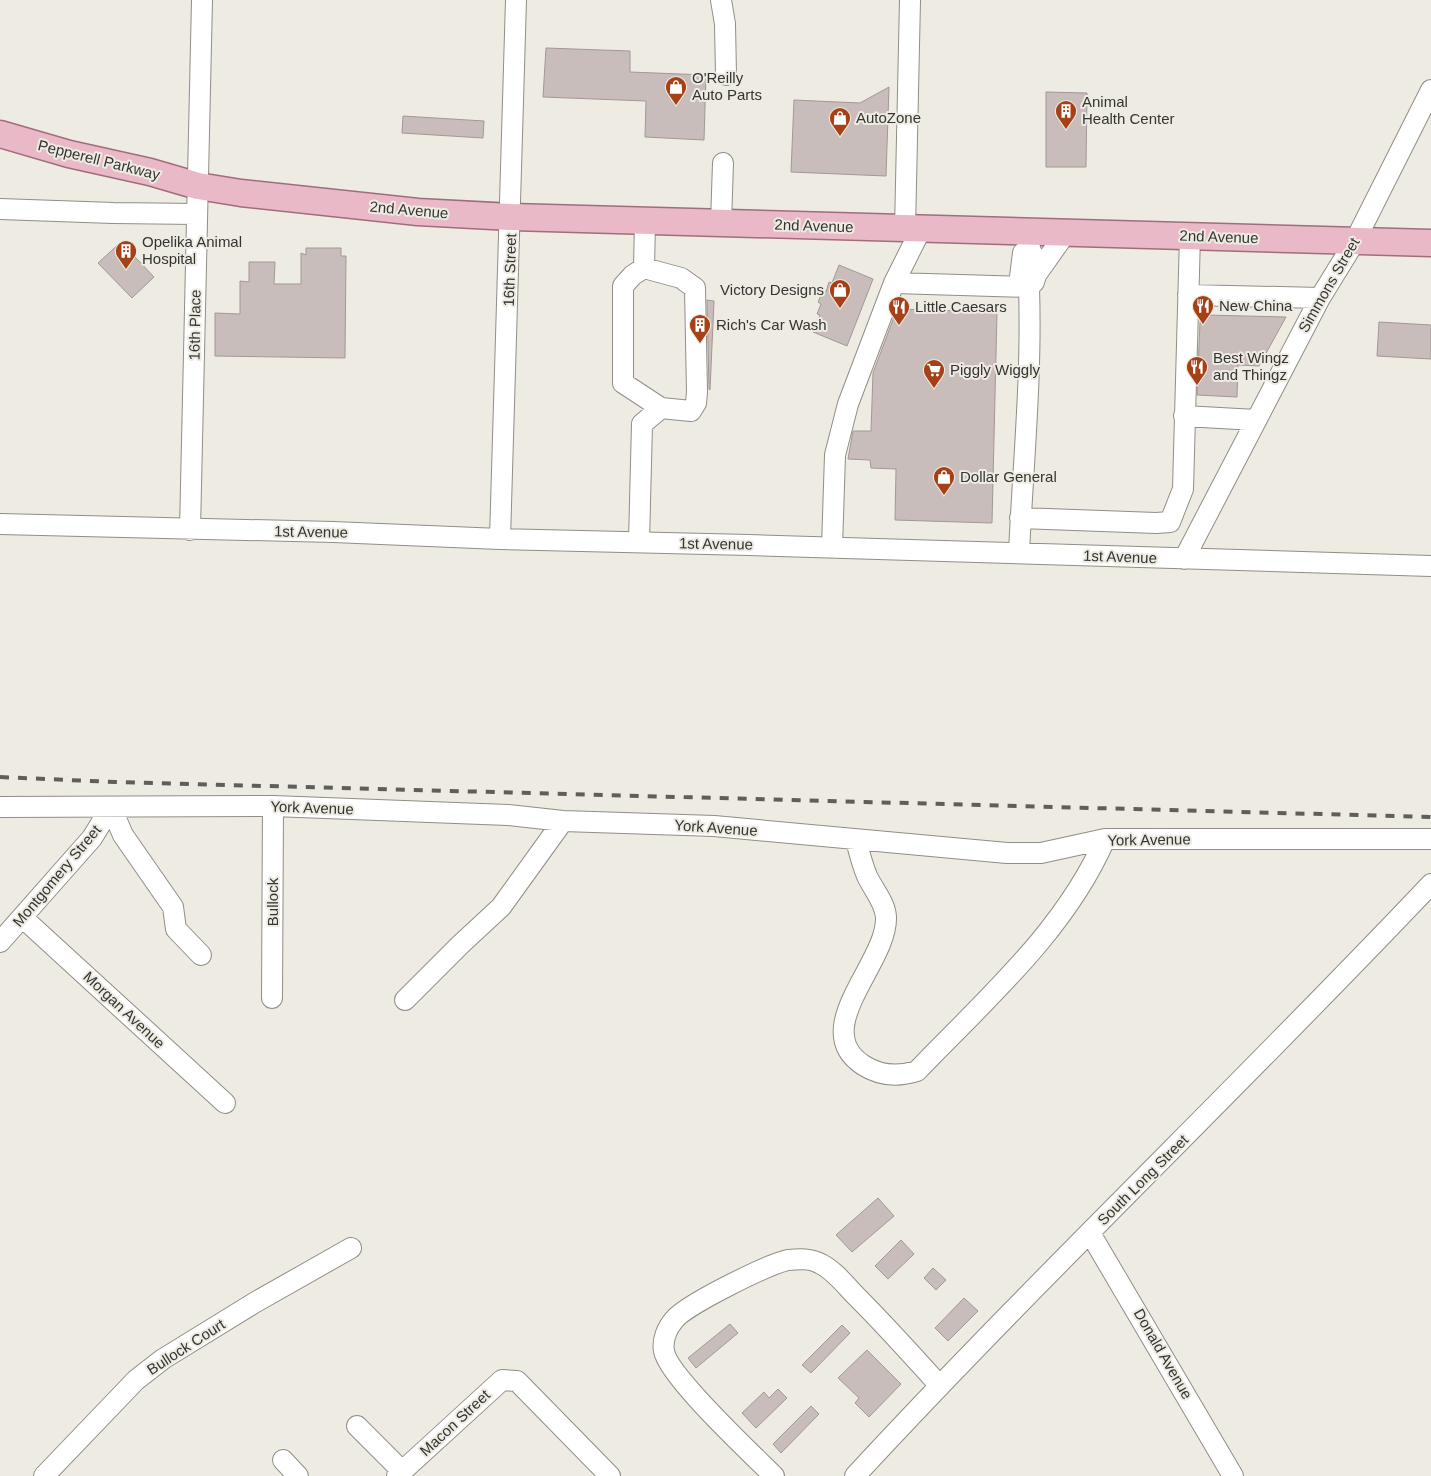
<svg xmlns="http://www.w3.org/2000/svg" width="1431" height="1476" font-family="Helvetica,sans-serif">
	<rect width="100%" height="100%" fill="#edebe2"/>
	<!-- building -->
	<path fill="#c8bdbb" stroke="#a29896" d="M 546,48 L 630,51 L 630,72 L 706,75 L 704,140 L 645,137 L 646,101 L 543,97 Z
		M 889,87 L 886,176 L 791,172 L 794,100 L 860,103 Z
		M 1046,92 L 1087,93 L 1086,167 L 1046,167 Z
		M 403,116 L 484,121 L 483,138 L 402,133 Z
		M 121,242 L 154,277 L 132,298 L 98,263 Z
		M 306,248 L 341,248 L 341,256 L 346,256 L 345,358 L 215,356 L 215,313 L 240,314 L 240,281 L 249,282 L 249,262 L 275,262 L 274,284 L 301,284 L 301,253 L 306,255 Z
		M 839,265 L 873,279 L 847,346 L 813,332 L 820,315 L 817,314 L 821,304 L 818,302 L 823,291 L 826,292 L 829,282 L 832,283 Z
		M 707,300 L 714,301 L 710,390 L 709,389 Z
		M 897,309 L 997,312 L 992,523 L 895,520 L 896,469 L 871,468 L 870,460 L 848,459 L 853,431 L 871,431 L 873,373 Z
		M 1206,315 L 1286,317 L 1259,366 L 1238,365 L 1237,397 L 1197,395 L 1200,322 Z
		M 1379,322 L 1431,325 L 1431,359 L 1377,356 Z
		M 878,1198 L 894,1216 L 852,1252 L 836,1235 Z
		M 901,1240 L 914,1254 L 888,1279 L 875,1266 Z
		M 933,1268 L 946,1280 L 936,1290 L 924,1278 Z
		M 964,1298 L 978,1311 L 948,1341 L 935,1328 Z
		M 730,1324 L 738,1333 L 696,1368 L 688,1358 Z
		M 842,1325 L 850,1333 L 811,1373 L 802,1365 Z
		M 867,1350 L 901,1384 L 869,1417 L 855,1403 L 859,1398 L 838,1378 Z
		M 778,1389 L 787,1398 L 756,1428 L 742,1413 L 764,1392 L 769,1398 Z
		M 811,1406 L 819,1414 L 781,1453 L 773,1444 Z"/>
	<g fill="none" stroke-linecap="round" stroke-linejoin="round">
		<!-- minor casing -->
		<g stroke="#908e85" stroke-width="22">
			<path id="minor" d="M 721,0 L 725,24 L 726,75
				M 0,209 L 113,213 L 197,214
				M 721,223 L 723,163
				M 905,229 L 910,0
				M 644,268 L 681,278 L 695,288 L 697,392 L 696,403 L 691,411 L 661,408 L 623,383 L 623,286 L 633,275 Z
				M 644,268 L 645,221
				M 1036,275 L 1065,234
				M 894,283 L 1029,287
				M 1029,287 L 1020,277 L 1023,253 L 1030,250
				M 1188,295 L 1320,298
				M 1184,416 L 1256,420
				M 1020,518 L 1156,523 L 1170,522 L 1183,489 L 1190,236
				M 0,524 L 333,532 L 500,539 L 749,545 L 1431,566
				M 190,530 L 202,0
				M 500,539 L 516,0
				M 639,542 L 642,424 L 661,408
				M 832,547 L 835,455 L 848,404 L 894,283 L 921,229
				M 1019,553 C 1023,465 1032,376 1029,287 L 1034,282 L 1036,275 L 1036,260 L 1030,250 L 1029,232
				M 1184,559 L 1320,298 L 1355,241 L 1431,90
				M 0,807 L 273,806 L 508,815 L 563,821 L 714,826 L 1007,853 L 1041,853 L 1105,839 L 1431,839
				M 111,807 L 123,835 L 173,907 L 176,929 L 201,955
				M 856,840 C 859,852 862,864 867,876 C 873,889 885,902 886,917 C 888,963 808,1028 863,1065 C 880,1076 898,1077 917,1071 C 985,1000 1065,931 1105,839
				M 23,918 L 225,1103
				M 0,942 L 92,838 L 111,807
				M 272,998 L 273,806
				M 405,1000 L 461,944 L 501,907 L 563,821
				M 1090,1233 L 1233,1476
				M 357,1426 L 402,1471
				M 283,1460 L 298,1476
				M 44,1476 L 136,1380 L 163,1359 L 254,1303 L 351,1248
				M 397,1476 L 502,1380 L 517,1381 L 610,1476
				M 774,1476 C 752,1454 668,1376 664,1351 C 662,1340 667,1328 674,1320 C 685,1305 769,1264 788,1260 C 799,1259 811,1258 821,1264 C 835,1271 846,1286 857,1297 C 886,1326 913,1356 940,1386
				M 855,1476 C 1042,1274 1242,1084 1431,884"/>
		</g>
		<!-- major casing -->
		<g stroke="#a16d7b" stroke-width="29">
			<path id="major" d="M 0,134 L 69,154 L 150,172 L 198,186 L 241,193 L 418,212 L 512,217 L 1431,243"/>
		</g>
		<!-- minor -->
		<use href="#minor" stroke="#fff" stroke-width="20"/>
		<!-- major -->
		<use href="#major" stroke="#e9b9c8" stroke-width="26"/>
		<!-- rail -->
		<path stroke="#5f5e5a" stroke-width="4" stroke-dasharray="9 9" stroke-linecap="butt" d="M 0,777 L 115,782 L 1431,817"/>
	</g>
	<!-- icons -->
	<defs>
		<g id="shop-pin" transform="scale(1.125)"><path d="M0 17L-7.5 6A9.5 9.5 0 1 1 7.5 6Z" fill="#a64017" stroke="#edebe2"/><path d="M-5-2.5h2.3a2.7 3.5 0 0 1 5.4 0H5L5.5 6h-11ZM-1.5-2.5h3a1.5 2.3 0 0 0-3 0Z" fill="#fff"/></g>
		<g id="building-pin" transform="scale(1.125)"><path d="M0 17L-7.5 6A9.5 9.5 0 1 1 7.5 6Z" fill="#a64017" stroke="#edebe2"/><path d="M-4-6H4V6H1V3H-1V6H-4ZM-2.5-4.3h1.7v1.8h-1.7ZM.8-4.3h1.7v1.8H.8ZM-2.5-1h1.7V.8h-1.7ZM.8-1h1.7V.8H.8Z" fill="#fff"/></g>
		<g id="restaurant-pin" transform="scale(1.125)"><path d="M0 17L-7.5 6A9.5 9.5 0 1 1 7.5 6Z" fill="#a64017" stroke="#edebe2"/><path d="M-5-6h1v4h1v-4h1v4h1v-4h1v5L-1.5 .5V6h-2V.5L-5-1ZM5-6V6H3V1.5H1.5Q1.5-4 5-6Z" fill="#fff"/></g>
		<g id="supermarket-pin" transform="scale(1.125)"><path d="M0 17L-7.5 6A9.5 9.5 0 1 1 7.5 6Z" fill="#a64017" stroke="#edebe2"/><path d="M-6-5.5h2.5l.6 2H6L4.5 2H-2.5L-4.4-4H-6ZM-1.5 3.2a1.3 1.3 0 1 0 .1 0ZM3 3.2a1.3 1.3 0 1 0 .1 0Z" fill="#fff"/></g>
	</defs>
	<g fill-rule="evenodd">
		<use href="#shop-pin" x="676" y="87"/>
		<use href="#building-pin" x="1066" y="111"/>
		<use href="#shop-pin" x="840" y="118"/>
		<use href="#building-pin" x="126" y="251"/>
		<use href="#shop-pin" x="840" y="290"/>
		<use href="#restaurant-pin" x="1203" y="306"/>
		<use href="#restaurant-pin" x="899" y="307"/>
		<use href="#building-pin" x="700" y="325"/>
		<use href="#restaurant-pin" x="1197" y="367"/>
		<use href="#supermarket-pin" x="934" y="370"/>
		<use href="#shop-pin" x="944" y="477"/>
	</g>
	<g text-anchor="middle" stroke-width="4" stroke-linejoin="round" paint-order="stroke">
		<!-- poi labels -->
		<g font-size="15" fill="#353431" stroke="#edebe2" text-anchor="start">
			<text x="692" y="83">O'Reilly<tspan x="692" dy="17">Auto Parts</tspan></text>
			<text x="1082" y="107">Animal<tspan x="1082" dy="17">Health Center</tspan></text>
			<text x="856" y="123">AutoZone</text>
			<text x="142" y="247">Opelika Animal<tspan x="142" dy="17">Hospital</tspan></text>
			<text x="824" y="295" text-anchor="end">Victory Designs</text>
			<text x="1219" y="311">New China</text>
			<text x="915" y="312">Little Caesars</text>
			<text x="716" y="330">Rich's Car Wash</text>
			<text x="1213" y="363">Best Wingz<tspan x="1213" dy="17">and Thingz</tspan></text>
			<text x="950" y="375">Piggly Wiggly</text>
			<text x="960" y="482">Dollar General</text>
		</g>
		<!-- street labels -->
		<g font-size="15" fill="#353431" stroke="#edebe2">
			<text transform="translate(99 160) rotate(14)" y="5">Pepperell Parkway</text>
			<text transform="translate(409 210) rotate(5)" y="5">2nd Avenue</text>
			<text transform="translate(814 226) rotate(2)" y="5">2nd Avenue</text>
			<text transform="translate(1219 237) rotate(2)" y="5">2nd Avenue</text>
			<text transform="translate(510 270) rotate(-88)" y="5">16th Street</text>
			<text transform="translate(1329 285) rotate(-60)" y="5">Simmons Street</text>
			<text transform="translate(195 325) rotate(-89)" y="5">16th Place</text>
			<text transform="translate(311 532) rotate(1)" y="5">1st Avenue</text>
			<text transform="translate(716 544) rotate(1)" y="5">1st Avenue</text>
			<text transform="translate(1120 557) rotate(2)" y="5">1st Avenue</text>
			<text transform="translate(312 808) rotate(2)" y="5">York Avenue</text>
			<text transform="translate(716 828) rotate(4)" y="5">York Avenue</text>
			<text transform="translate(1149 840) rotate(-1)" y="5">York Avenue</text>
			<text transform="translate(57 876) rotate(-50)" y="5">Montgomery Street</text>
			<text transform="translate(273 902) rotate(-90)" y="5">Bullock</text>
			<text transform="translate(124 1010) rotate(43)" y="5">Morgan Avenue</text>
			<text transform="translate(1143 1180) rotate(-45)" y="5">South Long Street</text>
			<text transform="translate(186 1347) rotate(-33)" y="5">Bullock Court</text>
			<text transform="translate(1163 1354) rotate(60)" y="5">Donald Avenue</text>
			<text transform="translate(455 1423) rotate(-43)" y="5">Macon Street</text>
		</g>
	</g>
</svg>
